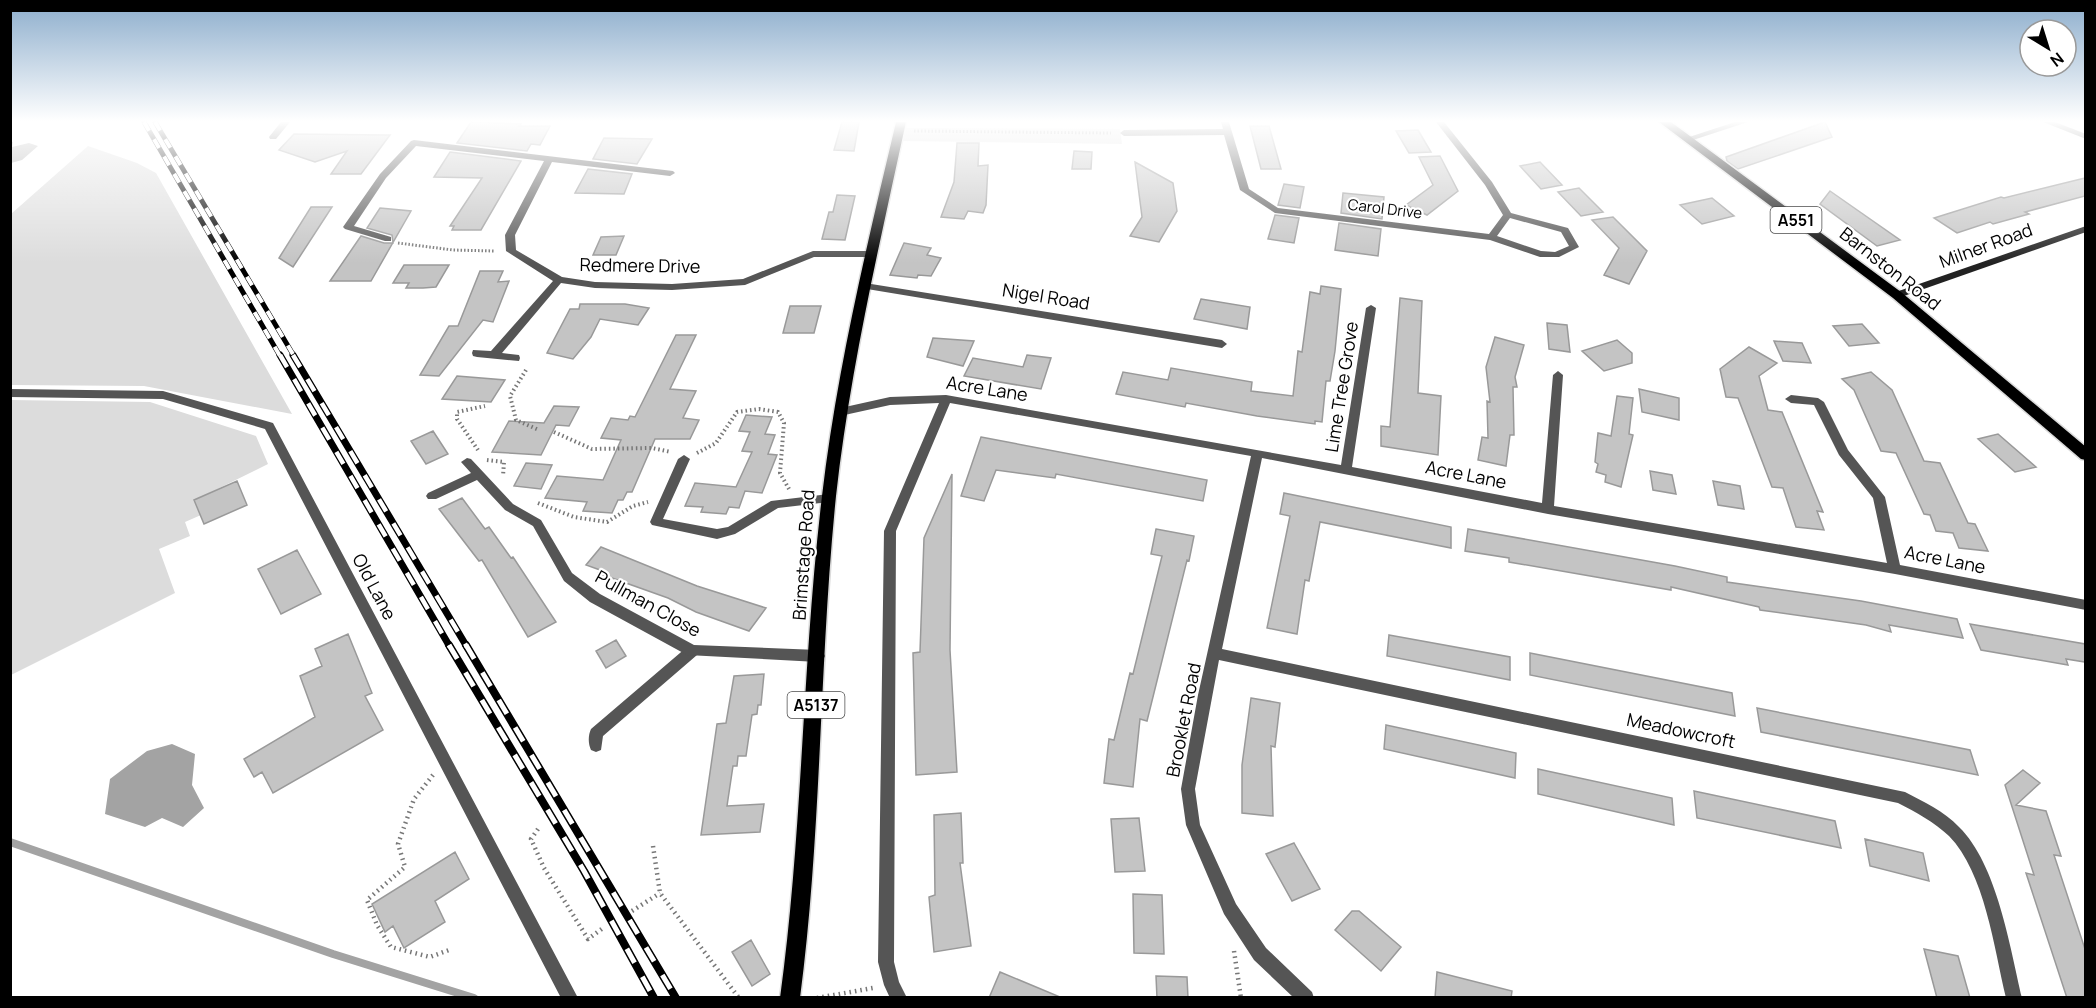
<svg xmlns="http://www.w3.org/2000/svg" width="2096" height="1008" font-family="Manrope,sans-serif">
	<rect width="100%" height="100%" fill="#fff"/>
	<!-- green -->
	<path fill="#dcdcdc" d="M 904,128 L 1120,129 L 1122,144 L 901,141 Z
		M 88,146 L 137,163 L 156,173 L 292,414 L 144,386 L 11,385 L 11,214 Z
		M 11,400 L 150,402 L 256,436 L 268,464 L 195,500 L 201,515 L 185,522 L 190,536 L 159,549 L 175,593 L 11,675 Z"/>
	<!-- water -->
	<path fill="#a3a3a3" d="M 10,141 L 13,142 L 12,147 L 29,143 L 38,146 L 22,160 L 11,163 Z
		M 172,744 L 195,754 L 192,785 L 204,808 L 183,827 L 162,818 L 145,827 L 105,814 L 110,779 L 147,751 Z"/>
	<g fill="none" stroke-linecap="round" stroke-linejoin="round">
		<!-- stream -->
		<path stroke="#a3a3a3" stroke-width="8" d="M 10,842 L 333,954 L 474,998"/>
	</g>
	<!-- building -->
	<path fill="#c4c4c4" stroke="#999" stroke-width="1.5" d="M 471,122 L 521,124 L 519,126 L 550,126 L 540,145 L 531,144 L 527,151 L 457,143 Z
		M 842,122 L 859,122 L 854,151 L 834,150 Z
		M 1825,122 L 1832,137 L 1738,169 L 1727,161 L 1726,157 Z
		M 1250,126 L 1269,126 L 1281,169 L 1261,169 Z
		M 1418,130 L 1431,152 L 1409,153 L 1396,131 Z
		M 294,134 L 386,135 L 390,135 L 361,174 L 331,174 L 347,151 L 315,162 L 279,150 Z
		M 604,138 L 652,139 L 637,164 L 593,159 Z
		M 957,143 L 979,143 L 978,166 L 988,165 L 986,205 L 983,213 L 968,211 L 964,219 L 941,217 L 954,182 Z
		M 1074,151 L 1092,152 L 1091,169 L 1072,169 Z
		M 450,152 L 521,161 L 481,230 L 452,230 L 454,226 L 450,226 L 482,178 L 434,177 Z
		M 1440,156 L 1458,191 L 1427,215 L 1406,205 L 1433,185 L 1419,157 Z
		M 1135,162 L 1173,183 L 1177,211 L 1159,242 L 1130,236 L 1142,217 Z
		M 1540,162 L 1562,185 L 1541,189 L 1520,166 Z
		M 588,169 L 632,174 L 624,194 L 575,193 Z
		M 2085,178 L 2085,196 L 2025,212 L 2029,214 L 1993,224 L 1990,222 L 1957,233 L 1934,218 L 2001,197 L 2004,198 Z
		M 1284,184 L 1304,187 L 1300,208 L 1278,205 Z
		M 1579,188 L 1603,212 L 1581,216 L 1558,192 Z
		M 1830,191 L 1900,240 L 1877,246 L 1820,204 Z
		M 1343,193 L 1384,197 L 1382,219 L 1341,213 Z
		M 837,195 L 855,196 L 845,240 L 822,239 L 829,212 L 833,212 Z
		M 1712,198 L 1734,216 L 1702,224 L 1680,205 Z
		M 311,207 L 332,207 L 293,267 L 279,258 Z
		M 380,208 L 411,211 L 371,281 L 330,281 L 361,236 L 384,243 L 393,243 L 392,235 L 367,228 Z
		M 1275,215 L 1299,218 L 1294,243 L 1268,239 Z
		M 1613,217 L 1647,251 L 1629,284 L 1604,275 L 1619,248 L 1592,220 Z
		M 1339,223 L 1381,229 L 1378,256 L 1335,250 Z
		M 624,236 L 616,255 L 593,255 L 601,237 Z
		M 904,243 L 931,248 L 927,255 L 941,258 L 931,276 L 918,275 L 917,278 L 890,275 Z
		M 404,265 L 449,265 L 436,287 L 423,288 L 406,288 L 409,283 L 393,283 Z
		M 480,271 L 503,271 L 498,282 L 509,281 L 493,322 L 483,320 L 439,376 L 420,375 L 449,326 L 458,326 Z
		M 1321,286 L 1341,289 L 1335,351 L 1330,381 L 1326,381 L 1322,422 L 1315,421 L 1315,424 L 1257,416 L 1186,403 L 1185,407 L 1116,394 L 1123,372 L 1168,380 L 1171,368 L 1252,382 L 1251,391 L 1293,396 L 1298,351 L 1302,352 L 1310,292 L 1320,294 Z
		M 1400,298 L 1422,301 L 1418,393 L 1441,396 L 1438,455 L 1381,446 L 1381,426 L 1390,427 Z
		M 1201,299 L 1250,307 L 1247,329 L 1194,319 Z
		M 580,304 L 625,304 L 649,308 L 638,325 L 600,319 L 591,337 L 573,359 L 547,353 L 570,309 L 579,309 Z
		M 790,306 L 821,306 L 814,333 L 783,333 Z
		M 1547,323 L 1567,325 L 1570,352 L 1549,349 Z
		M 1862,324 L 1879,343 L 1849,346 L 1833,326 Z
		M 676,335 L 696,335 L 670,389 L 696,391 L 683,418 L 699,420 L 690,439 L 655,439 L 632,492 L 627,492 L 623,500 L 618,500 L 612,513 L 583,511 L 587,502 L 545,498 L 557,476 L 603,480 L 621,440 L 601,438 L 611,418 L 628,420 L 630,416 L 635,417 Z
		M 1495,337 L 1524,345 L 1515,377 L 1517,387 L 1513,387 L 1514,435 L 1510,435 L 1506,466 L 1478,460 L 1482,437 L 1488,438 L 1487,401 L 1490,402 L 1486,367 Z
		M 933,338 L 974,341 L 963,366 L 927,357 Z
		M 1617,340 L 1632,353 L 1632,363 L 1604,371 L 1582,351 Z
		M 1774,341 L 1802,343 L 1811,363 L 1783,361 Z
		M 1749,347 L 1777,363 L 1759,376 L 1768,410 L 1782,412 L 1823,512 L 1817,511 L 1824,530 L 1796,527 L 1783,488 L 1772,487 L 1738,398 L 1726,397 L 1720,369 Z
		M 1027,355 L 1051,358 L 1041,389 L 964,376 L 973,358 L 1023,367 Z
		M 1871,372 L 1892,390 L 1924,461 L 1940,463 L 1968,523 L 1975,524 L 1988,551 L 1959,548 L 1953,533 L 1936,531 L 1930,515 L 1924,514 L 1896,453 L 1881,451 L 1854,390 L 1842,379 Z
		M 457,376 L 505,380 L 491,402 L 442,399 Z
		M 1639,389 L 1679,398 L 1679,420 L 1642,412 Z
		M 1617,396 L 1633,398 L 1629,434 L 1633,435 L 1621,487 L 1605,482 L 1606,475 L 1596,472 L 1598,464 L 1595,462 L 1598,433 L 1611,436 Z
		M 554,406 L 579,407 L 569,426 L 556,425 L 541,455 L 492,452 L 509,421 L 544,423 Z
		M 746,415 L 772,417 L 765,434 L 775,435 L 768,454 L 777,455 L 762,493 L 745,491 L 739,508 L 729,507 L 726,514 L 701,512 L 703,507 L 685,506 L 695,483 L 736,487 L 752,452 L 742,451 L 750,432 L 739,431 Z
		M 433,431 L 448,454 L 426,464 L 411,441 Z
		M 1998,434 L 2036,467 L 2015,472 L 1978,439 Z
		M 981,437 L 1207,480 L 1203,501 L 1056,474 L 1055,478 L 996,470 L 984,501 L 961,496 Z
		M 526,463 L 552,465 L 541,489 L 514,486 Z
		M 1650,471 L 1672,475 L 1676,494 L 1653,490 Z
		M 952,474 L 950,650 L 957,772 L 916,775 L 913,653 L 920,652 L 924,538 Z
		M 237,481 L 247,505 L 204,524 L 194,500 Z
		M 1713,481 L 1740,486 L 1744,509 L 1718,505 Z
		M 1284,493 L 1451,527 L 1451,548 L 1320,522 L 1309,581 L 1305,580 L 1297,634 L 1267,628 L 1290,516 L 1280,514 Z
		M 462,498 L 485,529 L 489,527 L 511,558 L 513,557 L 556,622 L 528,637 L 482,560 L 479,561 L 439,509 Z
		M 1156,529 L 1194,536 L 1189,561 L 1187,560 L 1147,721 L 1140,719 L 1133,787 L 1104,783 L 1109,739 L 1114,740 L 1130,673 L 1133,674 L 1162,556 L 1151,554 Z
		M 1468,529 L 1675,566 L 1727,577 L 1727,582 L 1861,601 L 1957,619 L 1963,638 L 1889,625 L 1891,632 L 1866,625 L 1760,610 L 1759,607 L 1671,587 L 1671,590 L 1509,562 L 1509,558 L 1465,551 Z
		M 601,547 L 697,586 L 766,608 L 749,631 L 696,612 L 668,598 L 598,573 L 600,570 L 586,565 Z
		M 297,550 L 321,594 L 281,614 L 258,569 Z
		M 1970,624 L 2085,644 L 2085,662 L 2066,659 L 2068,665 L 1981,650 Z
		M 348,634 L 372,693 L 365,696 L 383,730 L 273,793 L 262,772 L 254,777 L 244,759 L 315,717 L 300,676 L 322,666 L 315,649 Z
		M 1389,635 L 1510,657 L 1510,680 L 1387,656 Z
		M 616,640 L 626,656 L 606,668 L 596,651 Z
		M 1530,653 L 1732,693 L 1735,716 L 1530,675 Z
		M 764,674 L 761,705 L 758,705 L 757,714 L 752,715 L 746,756 L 738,756 L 737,766 L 733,766 L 727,806 L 764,804 L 760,832 L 701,835 L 717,724 L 726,723 L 734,676 Z
		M 1251,698 L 1280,703 L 1275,747 L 1271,746 L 1273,816 L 1242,813 L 1242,765 Z
		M 1757,708 L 1970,750 L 1978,775 L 1761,732 Z
		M 1386,725 L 1516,753 L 1515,778 L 1384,749 Z
		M 1538,769 L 1672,798 L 1674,825 L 1538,794 Z
		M 2023,770 L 2040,783 L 2016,805 L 2046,811 L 2061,856 L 2054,855 L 2085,949 L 2085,998 L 2067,998 L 2026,873 L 2034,875 L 2005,785 Z
		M 1694,791 L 1835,821 L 1841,848 L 1697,818 Z
		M 961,813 L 963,863 L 960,863 L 971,946 L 934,952 L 929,897 L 935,895 L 934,815 Z
		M 1139,818 L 1145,871 L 1115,872 L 1111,819 Z
		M 1865,839 L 1923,853 L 1929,881 L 1870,866 Z
		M 1294,843 L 1320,889 L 1292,901 L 1266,854 Z
		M 455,852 L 469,879 L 435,901 L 445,922 L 404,948 L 393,926 L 385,932 L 372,904 Z
		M 1133,894 L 1162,895 L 1164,954 L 1134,953 Z
		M 1352,911 L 1359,911 L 1401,947 L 1381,971 L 1335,930 Z
		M 751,940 L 770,974 L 752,986 L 732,952 Z
		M 1924,949 L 1958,956 L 1970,998 L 1937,998 Z
		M 1000,972 L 1060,997 L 1059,998 L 989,998 Z
		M 1437,972 L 1512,991 L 1511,998 L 1435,998 Z
		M 1156,976 L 1187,977 L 1188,998 L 1157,998 Z"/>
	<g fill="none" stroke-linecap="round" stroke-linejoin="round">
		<!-- primary casing -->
		<g stroke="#dbdbdb" stroke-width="3">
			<path id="primary" d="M 896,122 L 906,122 C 879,246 850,370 836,496 C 819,663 822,831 800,998 L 780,998 C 803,831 802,663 822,496 C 837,369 867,245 896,122 Z
				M 1659,122 L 1671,122 L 1901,292 L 2086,447 L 2086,460 L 2081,459 L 1893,298 Z"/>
		</g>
		<!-- path-far2 -->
		<path stroke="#777" stroke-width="3" stroke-dasharray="1.5 2" stroke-linecap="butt" d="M 914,131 L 1111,133
			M 398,243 L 453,250 L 495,251"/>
		<!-- path-far1 -->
		<path stroke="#777" stroke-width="4" stroke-dasharray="1.5 3" stroke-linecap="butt" d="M 526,370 L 510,396 L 516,420 L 539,430
			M 554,432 L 592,449 L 652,448 L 671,452
			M 478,450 L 457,419 L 457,412 L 485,406
			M 697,453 L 716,443 L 737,412 L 759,409 L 778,412 L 784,423 L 780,473 L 789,489
			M 487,460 L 504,462 L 503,476
			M 538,503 L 574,517 L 607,522 L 633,506 L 648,502"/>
		<!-- path -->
		<path stroke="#777" stroke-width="4.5" stroke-dasharray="1.5 4" stroke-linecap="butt" d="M 433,775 L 414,799 L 398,844 L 405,867 L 367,900 L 377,925 L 391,947 L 430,957 L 449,950
			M 538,829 L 531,839 L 544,868 L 588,939 L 603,928
			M 653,846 L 660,893 L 739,998
			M 632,911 L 660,893
			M 1234,951 L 1241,998
			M 817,998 L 873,988"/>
		<!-- lane -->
		<path fill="#555" fill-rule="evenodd" d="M 692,645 L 697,647 L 699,651 L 697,655 L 603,736 L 601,750 L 596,752 L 591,750 C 588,744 588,735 591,729 L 687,647 Z"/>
		<!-- street -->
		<path fill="#555" fill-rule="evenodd" d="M 281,122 L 290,122 L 276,139 L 270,139 L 269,137 Z
			M 1221,122 L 1229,122 L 1249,189 L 1278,208 L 1489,234 L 1503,215 L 1485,185 L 1436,122 L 1444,122 L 1492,182 L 1511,213 L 1568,228 L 1579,247 L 1559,257 L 1540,257 L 1490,240 L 1275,213 L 1240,190 L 1224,135 L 1124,136 L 1120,133 L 1124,130 L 1223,129 ZM 1510,218 L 1561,232 L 1569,246 L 1555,252 L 1541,251 L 1497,236 Z
			M 1735,122 L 1748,122 L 1690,141 L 1683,139 Z
			M 2043,122 L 2055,122 L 2086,134 L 2086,139 Z
			M 414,140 L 673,171 L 675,173 L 670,176 L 552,162 L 515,235 L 516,250 L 562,277 L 595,282 L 672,284 L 743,279 L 813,251 L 872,251 L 877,254 L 872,257 L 814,257 L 745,285 L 672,290 L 595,288 L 561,283 L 502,353 L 519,355 L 520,358 L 519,361 L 477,357 L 473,356 L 472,353 L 473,350 L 491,351 L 553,281 L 506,251 L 505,235 L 544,161 L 416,146 L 386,178 L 354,226 L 391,237 L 391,241 L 385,241 L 345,229 L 343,227 L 380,174 L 411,141 Z
			M 865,283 L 1222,340 L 1227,344 L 1222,348 L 861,288 L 861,284 Z
			M 1371,305 L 1376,308 L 1352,467 L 1542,503 L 1553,375 L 1558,371 L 1563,375 L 1554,506 L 1887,563 L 1873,498 L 1839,455 L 1814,405 L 1791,403 L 1785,399 L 1791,395 L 1818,398 L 1824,402 L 1848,450 L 1885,497 L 1900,565 L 2086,600 L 2086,610 L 1895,574 L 1548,514 L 1262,458 L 1222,649 L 1905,792 C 1924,802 1944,811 1959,827 C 1997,864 2010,947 2022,998 L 2006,998 C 1994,948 1985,873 1949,836 C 1934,822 1916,812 1898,803 L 1219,660 L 1195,789 L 1200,825 L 1236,904 L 1266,948 L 1312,992 L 1314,998 L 1294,998 L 1254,960 L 1224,914 L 1186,825 L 1181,789 L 1198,695 L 1251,456 L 950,403 L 896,531 L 894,962 L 899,982 L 907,998 L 890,998 L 884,985 L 878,962 L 884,531 L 939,403 L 890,405 L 840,416 L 836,415 L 834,412 L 836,409 L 890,397 L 946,395 L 1341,465 L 1366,308 Z
			M 10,389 L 163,391 L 273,423 L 578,998 L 561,998 L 265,429 L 163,399 L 10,397 Z
			M 684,455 L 690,459 L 663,519 L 717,529 L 728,527 L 771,501 L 829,494 L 835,498 L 829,502 L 778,508 L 735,534 L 717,539 L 652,525 L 650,522 L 678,459 Z
			M 467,458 L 471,459 L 513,504 L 541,520 L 572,573 L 600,594 L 694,645 L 818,650 L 823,652 L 825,656 L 823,660 L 818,662 L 687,655 L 590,602 L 564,581 L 533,526 L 505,510 L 477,480 L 436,499 L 428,499 L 426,496 L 428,493 L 471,473 L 461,462 Z"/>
		<!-- secondary -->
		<path fill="#222" fill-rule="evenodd" d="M 2086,226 L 2086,232 L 1901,297 L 1897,298 L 1892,295 L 1893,293 Z"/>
		<!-- primary -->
		<use href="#primary" fill="#000" fill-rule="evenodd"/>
		<!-- rail-far2 casing -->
		<g stroke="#000" stroke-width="5">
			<path id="rail-far2" d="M 144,122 L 280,356
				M 155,122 L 294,356"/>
		</g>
		<!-- rail-far1 casing -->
		<g stroke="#000" stroke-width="7">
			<path id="rail-far1" d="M 280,355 L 450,647
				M 293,355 L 467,647"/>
		</g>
		<!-- rail casing -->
		<g stroke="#000" stroke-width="8">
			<path id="rail" d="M 449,645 L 584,871 L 654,998
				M 466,645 L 676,998"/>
		</g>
		<!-- rail-far2 -->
		<use href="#rail-far2" stroke="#fff" stroke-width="4" stroke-dasharray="10" stroke-linecap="butt"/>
		<!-- rail-far1 -->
		<use href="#rail-far1" stroke="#fff" stroke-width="4.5" stroke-dasharray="14" stroke-linecap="butt"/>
		<!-- rail -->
		<use href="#rail" stroke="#fff" stroke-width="5" stroke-dasharray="16" stroke-linecap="butt"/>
	</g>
	<!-- sky -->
	<linearGradient id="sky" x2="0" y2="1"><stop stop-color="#8cadcc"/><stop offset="0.46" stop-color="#fff"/><stop offset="1" stop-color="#fff" stop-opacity="0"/></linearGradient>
	<rect width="2096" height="263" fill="url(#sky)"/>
	<g text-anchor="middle" stroke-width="4.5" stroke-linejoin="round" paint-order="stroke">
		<!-- far-street labels -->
		<g font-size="15" fill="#000" stroke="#fff">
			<text transform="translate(1385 209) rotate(7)" y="5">Carol Drive</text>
		</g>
		<!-- shield labels -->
		<g fill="#fff" stroke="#4c4c4c" stroke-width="1.5">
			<rect x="1770.5" y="207" width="51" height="26" rx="4.5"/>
			<rect x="787.5" y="692" width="57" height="26" rx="4.5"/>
		</g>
		<g font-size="16" font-weight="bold" fill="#000">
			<text x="1796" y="226">A551</text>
			<text x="816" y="711">A5137</text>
		</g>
		<!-- street labels -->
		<g font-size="18" fill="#000" stroke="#fff">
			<text transform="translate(1986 246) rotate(-20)" y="6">Milner Road</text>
			<text transform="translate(640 266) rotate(1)" y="6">Redmere Drive</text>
			<text transform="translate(1890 269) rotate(38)" y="6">Barnston Road</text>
			<text transform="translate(1046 297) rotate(9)" y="6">Nigel Road</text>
			<text transform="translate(1342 387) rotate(-81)" y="6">Lime Tree Grove</text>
			<text transform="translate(987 389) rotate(9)" y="6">Acre Lane</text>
			<text transform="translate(1466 475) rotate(11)" y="6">Acre Lane</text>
			<text transform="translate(804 555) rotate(-86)" y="6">Brimstage Road</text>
			<text transform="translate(1945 560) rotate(11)" y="6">Acre Lane</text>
			<text transform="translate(374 587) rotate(62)" y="6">Old Lane</text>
			<text transform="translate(648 604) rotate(29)" y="6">Pullman Close</text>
			<text transform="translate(1184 720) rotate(-79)" y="6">Brooklet Road</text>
			<text transform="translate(1681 731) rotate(12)" y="6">Meadowcroft</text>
		</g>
	</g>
	<!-- border -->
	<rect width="2096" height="1008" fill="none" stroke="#000000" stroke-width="24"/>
	<!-- north arrow -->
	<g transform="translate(2048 48) rotate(142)"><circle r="28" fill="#ffffff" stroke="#999999" stroke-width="1.5"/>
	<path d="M0-4.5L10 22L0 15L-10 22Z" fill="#000000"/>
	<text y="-9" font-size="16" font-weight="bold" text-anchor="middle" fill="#000000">N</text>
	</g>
</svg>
